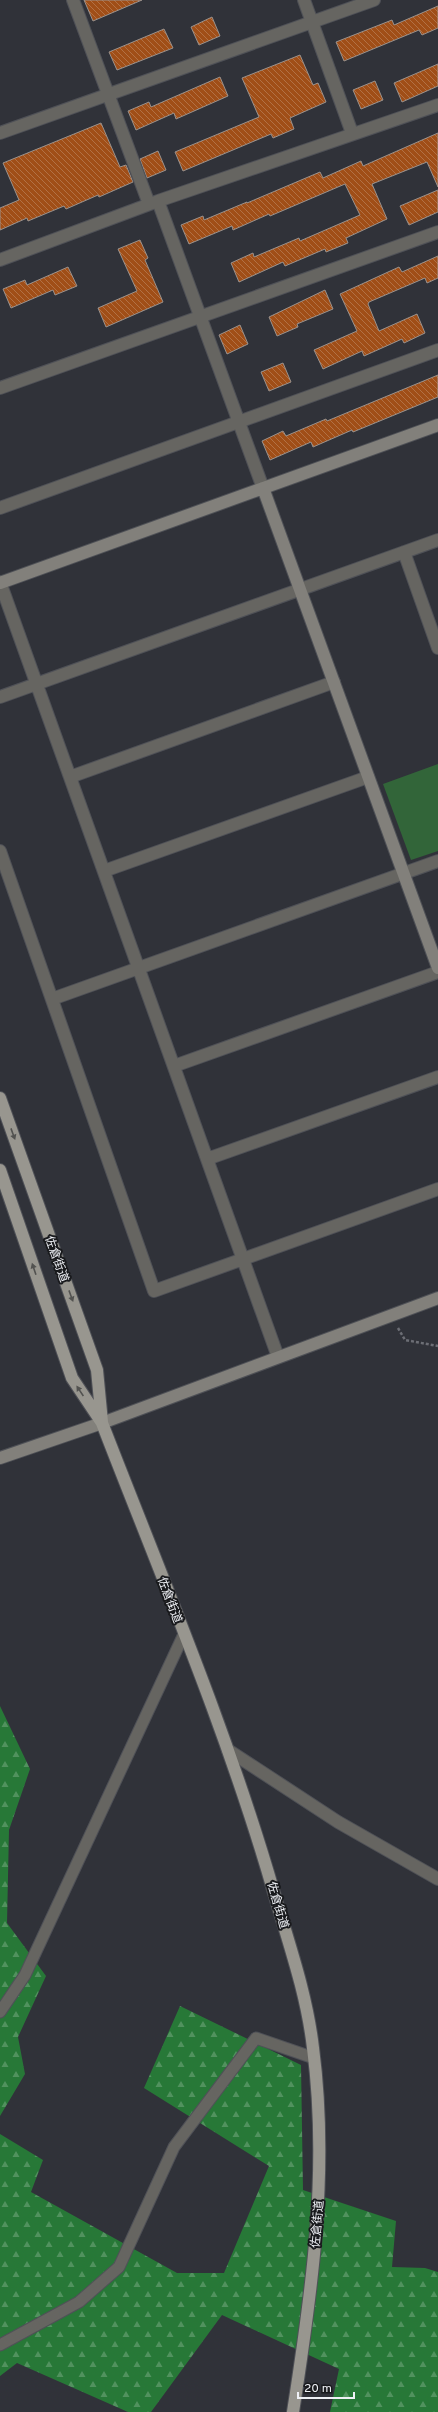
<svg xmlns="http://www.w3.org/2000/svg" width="438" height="2412" font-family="Overpass,'Noto Sans JP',sans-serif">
	<defs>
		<pattern id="forest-firs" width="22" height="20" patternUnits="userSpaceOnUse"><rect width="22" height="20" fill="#277837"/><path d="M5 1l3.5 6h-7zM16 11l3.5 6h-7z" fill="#51925e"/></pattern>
		<pattern id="building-back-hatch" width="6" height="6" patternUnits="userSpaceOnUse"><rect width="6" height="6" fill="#a04e17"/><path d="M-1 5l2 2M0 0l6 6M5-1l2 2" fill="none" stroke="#b27145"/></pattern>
	</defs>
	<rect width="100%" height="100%" fill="#303239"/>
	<!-- forest -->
	<path fill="url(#forest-firs)" d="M 0,1706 L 30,1769 L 9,1830 L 7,1923 L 46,1976 L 18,2037 L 25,2074 L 0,2116 Z
		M 180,2006 L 301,2065 L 303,2190 L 396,2221 L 392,2267 L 425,2268 L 438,2272 L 438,2412 L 330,2412 L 339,2369 L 222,2315 L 151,2412 L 128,2412 L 17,2363 L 0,2376 L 0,2134 L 43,2160 L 31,2192 L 177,2273 L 224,2273 L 269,2166 L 144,2088 Z"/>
	<!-- park -->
	<path fill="#326539" d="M 438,764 L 438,851 L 411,860 L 383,784 Z"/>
	<!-- building -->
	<path fill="url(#building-back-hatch)" stroke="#9a928d" d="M 84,0 L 142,0 L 93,21 Z
		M 438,6 L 438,28 L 422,35 L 419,30 L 344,61 L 336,42 L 392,20 L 394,25 Z
		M 212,17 L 220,36 L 199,45 L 191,27 Z
		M 164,29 L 173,48 L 117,70 L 109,52 Z
		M 300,55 L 313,85 L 318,83 L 326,102 L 290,118 L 294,129 L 273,138 L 271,134 L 183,171 L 175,152 L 259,117 L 242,78 Z
		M 438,64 L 438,86 L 402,102 L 394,83 Z
		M 220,77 L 228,96 L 176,119 L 174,113 L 136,130 L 128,111 L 149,102 L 151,107 Z
		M 375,81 L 383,100 L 361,109 L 353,90 Z
		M 101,123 L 120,167 L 126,165 L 133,182 L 99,197 L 98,195 L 66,209 L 64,206 L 28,221 L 27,218 L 0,230 L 0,208 L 19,200 L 3,163 Z
		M 438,133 L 438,187 L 427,162 L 372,184 L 387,219 L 346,238 L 348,243 L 326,252 L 325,249 L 285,266 L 283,262 L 239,282 L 231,263 L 253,253 L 254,257 L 299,238 L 300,241 L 360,215 L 345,184 L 270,216 L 269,214 L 233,230 L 232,226 L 189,244 L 181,225 L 203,216 L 204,220 L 247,202 L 247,203 L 320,172 L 323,178 L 361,161 L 363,166 Z
		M 158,151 L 166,170 L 147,178 L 140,159 Z
		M 438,190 L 438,212 L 409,225 L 400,206 Z
		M 140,240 L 148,258 L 145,260 L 163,302 L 106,327 L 98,308 L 137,291 L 118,249 Z
		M 438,256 L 438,278 L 427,283 L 425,278 L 369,302 L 368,304 L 379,331 L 417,314 L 425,333 L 404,343 L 402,339 L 364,356 L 362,351 L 323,369 L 314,350 L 357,331 L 340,294 L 399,267 L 402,272 Z
		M 68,267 L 77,286 L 55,295 L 53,290 L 11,308 L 3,289 L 25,280 L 27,285 Z
		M 325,290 L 333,309 L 297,324 L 298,327 L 277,336 L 269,317 Z
		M 240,325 L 248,344 L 227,354 L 219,335 Z
		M 283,363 L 291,382 L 269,391 L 261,372 Z
		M 438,375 L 438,397 L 353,432 L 352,430 L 313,447 L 311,442 L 270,460 L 262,441 L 283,431 L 286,436 L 326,419 L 327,421 Z"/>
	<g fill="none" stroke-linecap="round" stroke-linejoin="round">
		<!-- lane casing -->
		<g stroke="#4f5157" stroke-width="13">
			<path id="lane" d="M 0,2012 L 25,1975 L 184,1634
				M 0,2345 L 79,2302 L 119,2267 L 174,2147 L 256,2038 L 314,2058"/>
		</g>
		<!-- street casing -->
		<g stroke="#4f5157" stroke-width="14">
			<path id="street" d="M 73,0 L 149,204
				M 304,0 L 352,133
				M 0,133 L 374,0
				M 158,201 L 263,488
				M 0,260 L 158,201 L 438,105
				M 0,388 L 438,232
				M 0,508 L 438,350
				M 404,552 L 438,648
				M 0,582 L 278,1357
				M 0,697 L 438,540
				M 70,777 L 334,682
				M 0,851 L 154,1291 L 438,1189
				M 104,871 L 368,777
				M 52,999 L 438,861
				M 174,1066 L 438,972
				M 207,1159 L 438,1077
				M 228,1750 L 338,1822 L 438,1879"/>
		</g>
		<!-- secondary casing -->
		<g stroke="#4f5157" stroke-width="14">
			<path id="secondary" d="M 263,488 L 438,968
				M 0,583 L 438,425
				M 0,1458 L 102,1423 L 438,1298"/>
		</g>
		<!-- primary casing -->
		<g stroke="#4f5157" stroke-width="14">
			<path id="primary" d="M 0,1098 L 97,1370 L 102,1422
				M 0,1170 L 72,1378 L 102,1423 C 162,1578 228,1733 274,1893 C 289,1944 307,1995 313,2048 C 329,2170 312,2291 293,2412"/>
		</g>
		<!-- path -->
		<path stroke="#6c6e75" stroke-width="2.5" stroke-dasharray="3 2" stroke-linecap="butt" d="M 398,1328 L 405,1340 L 438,1346"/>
		<!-- lane -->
		<use href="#lane" stroke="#666561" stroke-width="11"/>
		<!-- street -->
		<use href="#street" stroke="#666561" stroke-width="12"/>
		<!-- secondary -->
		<use href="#secondary" stroke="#82807b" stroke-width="12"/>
		<!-- primary -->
		<use href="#primary" stroke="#98968f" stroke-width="12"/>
	</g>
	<!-- one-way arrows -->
	<defs><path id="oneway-solid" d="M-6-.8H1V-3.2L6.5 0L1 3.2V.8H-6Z"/></defs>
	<g fill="#525250">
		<use href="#oneway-solid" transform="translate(13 1134) rotate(70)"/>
		<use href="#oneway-solid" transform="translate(34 1269) rotate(-109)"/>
		<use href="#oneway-solid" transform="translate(71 1296) rotate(70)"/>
		<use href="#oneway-solid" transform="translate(80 1391) rotate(-124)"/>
	</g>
	<g text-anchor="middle" stroke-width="4" stroke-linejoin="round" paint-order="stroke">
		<!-- street labels -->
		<g font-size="12" fill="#eff1f6" stroke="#191a1d">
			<text transform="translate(57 1259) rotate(70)" y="4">佐倉街道</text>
			<text transform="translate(170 1600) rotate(69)" y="4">佐倉街道</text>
			<text transform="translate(278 1905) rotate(74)" y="4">佐倉街道</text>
			<text transform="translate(317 2224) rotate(-85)" y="4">佐倉街道</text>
		</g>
	</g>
	<!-- scale -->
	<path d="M298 2392v6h56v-6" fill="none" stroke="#eff1f6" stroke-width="2"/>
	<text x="304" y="2392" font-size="12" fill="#eff1f6" stroke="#191a1d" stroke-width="3" paint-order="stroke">20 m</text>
</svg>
